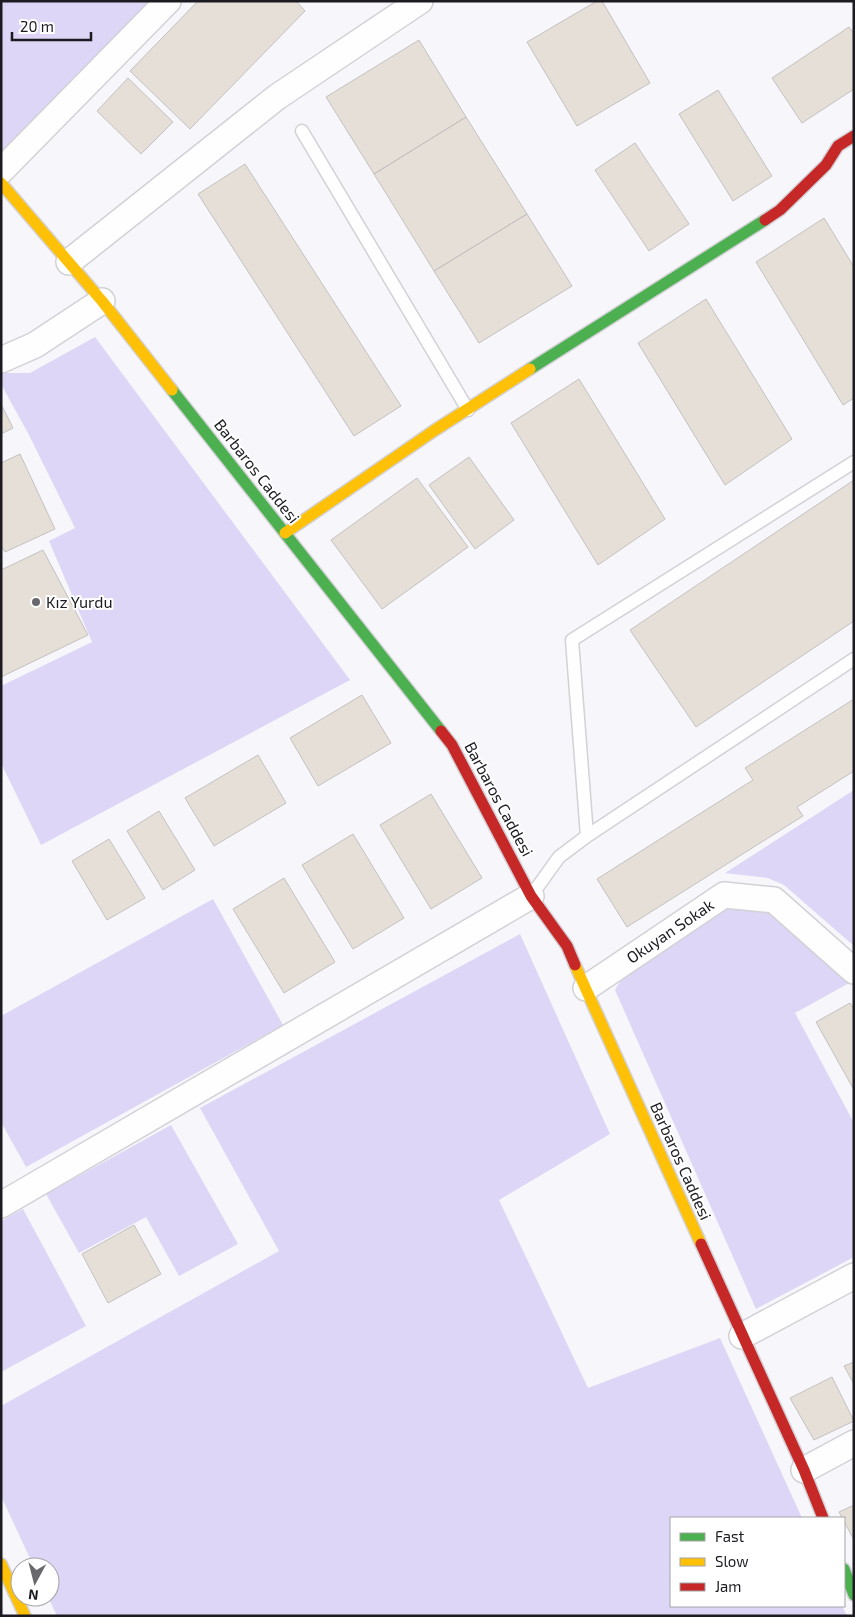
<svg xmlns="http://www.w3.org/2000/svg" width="855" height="1617" font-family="'Exo 2',sans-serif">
	<rect width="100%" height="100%" fill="#f7f6fb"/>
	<!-- green -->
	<path fill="#ddd6f6" d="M 1,1 L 156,1 L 1,158 Z
		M 95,337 L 350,680 L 41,845 L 1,763 L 1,686 L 92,642 L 49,541 L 75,528 L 29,435 L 1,384 L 1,373 L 30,373 Z
		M 854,790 L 854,946 L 784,885 L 768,878 L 725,873 Z
		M 213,899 L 283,1025 L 26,1167 L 1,1122 L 1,1016 Z
		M 731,905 L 764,907 L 851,982 L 795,1013 L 854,1123 L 854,1257 L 756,1309 L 615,990 L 627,970 Z
		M 520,934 L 610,1134 L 499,1200 L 588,1388 L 720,1338 L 802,1518 L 671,1518 L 671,1606 L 842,1606 L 847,1616 L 57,1616 L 48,1597 L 50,1597 L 50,1567 L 34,1567 L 1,1496 L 1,1406 L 279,1251 L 200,1108 Z
		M 171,1125 L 238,1244 L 179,1276 L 146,1217 L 79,1253 L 46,1194 Z
		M 23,1209 L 86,1326 L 1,1372 L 1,1221 Z"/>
	<!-- building -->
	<path fill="#e6dfd7" stroke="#c3c1c0" d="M 198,1 L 296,1 L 305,11 L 190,129 L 130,71 Z
		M 597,1 L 602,1 L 650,83 L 577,126 L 527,42 Z
		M 849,27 L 854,34 L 854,89 L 802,123 L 772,78 Z
		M 419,40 L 466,117 L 374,174 L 326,97 Z
		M 128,78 L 173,122 L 141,154 L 97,111 Z
		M 718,90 L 772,176 L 733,201 L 679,114 Z
		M 466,117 L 527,214 L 434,271 L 374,174 Z
		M 635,143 L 689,224 L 649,251 L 595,170 Z
		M 245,164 L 401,406 L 354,436 L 198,194 Z
		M 527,214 L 572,286 L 479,343 L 434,271 Z
		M 824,218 L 854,267 L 854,398 L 843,405 L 756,262 Z
		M 706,299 L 792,439 L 725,485 L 638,343 Z
		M 579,379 L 665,519 L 598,565 L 511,423 Z
		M 1,404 L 13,428 L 1,434 Z
		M 20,454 L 55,529 L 5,552 L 1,545 L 1,463 Z
		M 469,457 L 514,520 L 475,549 L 429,485 Z
		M 417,478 L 468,547 L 382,609 L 331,540 Z
		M 854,480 L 854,621 L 696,727 L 630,630 Z
		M 43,550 L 88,635 L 1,677 L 1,570 Z
		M 362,695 L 391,743 L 318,786 L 290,738 Z
		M 854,699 L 854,771 L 797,807 L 803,816 L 627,927 L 597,879 L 753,780 L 745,768 Z
		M 258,755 L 286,803 L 214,846 L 185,798 Z
		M 431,794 L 482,878 L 431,909 L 380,825 Z
		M 159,811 L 195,870 L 163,890 L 127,831 Z
		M 353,834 L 404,918 L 353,949 L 302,865 Z
		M 109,839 L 145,898 L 107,920 L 72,861 Z
		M 284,878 L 335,962 L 284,993 L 233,909 Z
		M 850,1003 L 854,1009 L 854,1090 L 816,1022 Z
		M 134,1225 L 161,1274 L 108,1303 L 82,1254 Z
		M 854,1362 L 854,1384 L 844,1366 Z
		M 832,1377 L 854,1421 L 814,1440 L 790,1398 Z
		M 854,1505 L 854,1540 L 839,1512 Z"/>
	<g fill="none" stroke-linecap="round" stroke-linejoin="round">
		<!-- lane casing -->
		<g stroke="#d2d1d6" stroke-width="15">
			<path id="lane" d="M 302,131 L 468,410
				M 587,836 L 572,640 L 854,462
				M 531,896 L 559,857 L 587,836 L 854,659"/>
		</g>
		<!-- street casing -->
		<g stroke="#d2d1d6" stroke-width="28">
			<path id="street" d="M 1,171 L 168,1
				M 69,262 L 277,97 L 420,1
				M 1,360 L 35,345 L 102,301
				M 586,988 L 724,895 L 774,900 L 854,971
				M 1,1205 L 531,896
				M 742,1336 L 854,1276
				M 804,1470 L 854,1443"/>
		</g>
		<!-- fast casing -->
		<g stroke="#d2d1d6" stroke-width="14">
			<path id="fast" d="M 530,369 L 765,220
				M 172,390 L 441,731
				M 844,1569 L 854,1595"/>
		</g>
		<!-- slow casing -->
		<g stroke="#d2d1d6" stroke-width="14">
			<path id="slow" d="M 1,183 L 102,301 L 172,390
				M 285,533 L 435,430 L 530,369
				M 575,965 L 701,1244
				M 1,1564 L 25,1616"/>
		</g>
		<!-- jam casing -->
		<g stroke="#d2d1d6" stroke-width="14">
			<path id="jam" d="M 765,220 L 780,210 L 826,165 L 838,146 L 854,136
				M 441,731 L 452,745 L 531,896 L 567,946 L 575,965
				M 701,1244 L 804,1470 L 823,1518"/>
		</g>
		<!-- lane -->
		<use href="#lane" stroke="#fefefe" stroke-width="12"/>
		<!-- street -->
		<use href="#street" stroke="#fefefe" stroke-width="25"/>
		<!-- fast -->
		<use href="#fast" stroke="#4caf50" stroke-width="11"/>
		<!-- slow -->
		<use href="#slow" stroke="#ffc107" stroke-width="11"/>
		<!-- jam -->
		<use href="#jam" stroke="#c62828" stroke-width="11"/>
	</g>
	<!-- markers -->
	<circle fill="#69686d" stroke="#fff" stroke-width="2" cx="36" cy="602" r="5"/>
	<g text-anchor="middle" stroke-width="4" stroke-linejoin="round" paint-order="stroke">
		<!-- street labels -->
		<g font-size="16" fill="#1c1b21" stroke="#fff">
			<text transform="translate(257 471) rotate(52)" y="6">Barbaros Caddesi</text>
			<text transform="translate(499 799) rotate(62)" y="6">Barbaros Caddesi</text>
			<text transform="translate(670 931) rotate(-34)" y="6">Okuyan Sokak</text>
			<text transform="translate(681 1161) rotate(66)" y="6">Barbaros Caddesi</text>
		</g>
		<!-- poi labels -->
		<g font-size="16" fill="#1c1b21" stroke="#fff" text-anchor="start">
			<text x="46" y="608">Kız Yurdu</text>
		</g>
	</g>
	<!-- border -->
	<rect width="855" height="1617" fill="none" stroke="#1c1b21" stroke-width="5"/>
	<!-- legend -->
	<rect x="670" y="1517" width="175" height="90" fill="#ffffff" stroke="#a4a4a6"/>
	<rect x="680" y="1533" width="25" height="8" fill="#4caf50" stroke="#a4a4a6"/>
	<text x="715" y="1542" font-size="15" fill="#1c1b21">Fast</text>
	<rect x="680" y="1558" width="25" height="8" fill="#ffc107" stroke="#a4a4a6"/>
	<text x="715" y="1567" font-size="15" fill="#1c1b21">Slow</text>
	<rect x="680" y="1583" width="25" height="8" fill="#c62828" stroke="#a4a4a6"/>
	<text x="715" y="1592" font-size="15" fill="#1c1b21">Jam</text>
	<!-- north arrow -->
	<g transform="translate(35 1582) rotate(187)"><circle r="24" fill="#ffffff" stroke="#a4a4a6"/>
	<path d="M0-4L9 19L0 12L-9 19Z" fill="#69686d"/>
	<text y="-8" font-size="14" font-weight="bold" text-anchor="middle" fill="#1c1b21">N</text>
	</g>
	<!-- scale -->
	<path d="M12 32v8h79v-8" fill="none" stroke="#1c1b21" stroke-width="2.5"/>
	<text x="20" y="32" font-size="15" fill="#1c1b21" stroke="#ffffff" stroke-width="4" paint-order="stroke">20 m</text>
</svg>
